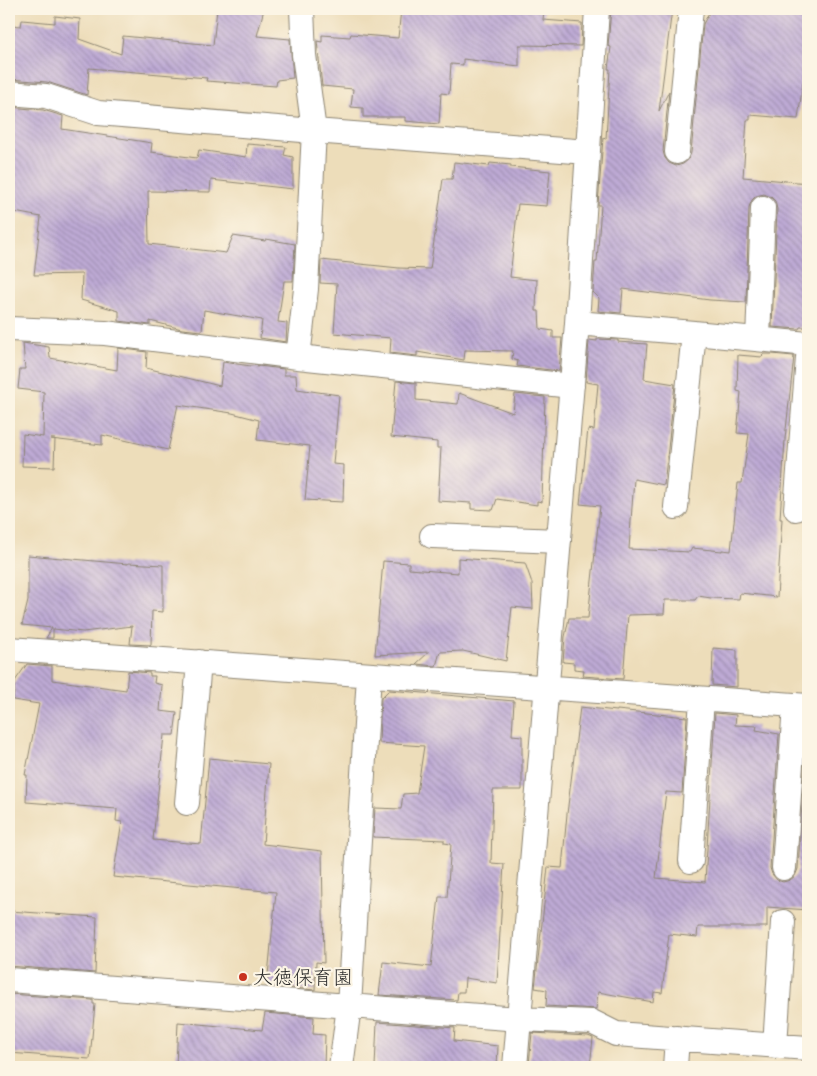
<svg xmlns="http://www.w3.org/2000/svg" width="817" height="1076" font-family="'Indie Flower','Klee One',sans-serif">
	<defs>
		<pattern id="building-back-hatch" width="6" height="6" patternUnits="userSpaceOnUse" patternTransform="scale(1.25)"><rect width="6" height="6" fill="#beaad5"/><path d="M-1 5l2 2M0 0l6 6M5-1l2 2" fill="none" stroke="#9b8bad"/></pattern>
	</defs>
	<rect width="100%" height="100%" fill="#fcf5e5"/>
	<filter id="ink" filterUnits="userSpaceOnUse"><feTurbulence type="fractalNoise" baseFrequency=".02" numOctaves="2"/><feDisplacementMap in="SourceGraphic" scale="10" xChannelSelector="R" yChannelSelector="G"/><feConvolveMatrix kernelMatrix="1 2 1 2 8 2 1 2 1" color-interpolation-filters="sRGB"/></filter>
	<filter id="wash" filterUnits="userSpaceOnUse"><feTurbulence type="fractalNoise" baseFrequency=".0096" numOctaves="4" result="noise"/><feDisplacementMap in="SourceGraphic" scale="20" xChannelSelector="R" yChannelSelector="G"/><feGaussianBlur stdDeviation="1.12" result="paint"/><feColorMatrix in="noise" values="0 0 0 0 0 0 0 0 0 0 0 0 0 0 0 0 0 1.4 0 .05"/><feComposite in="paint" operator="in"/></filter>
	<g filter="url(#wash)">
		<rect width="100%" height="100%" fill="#edddba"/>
		<g id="blocks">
			<!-- building -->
			<path fill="url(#building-back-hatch)" d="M 217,9 L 264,9 L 257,36 L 290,39 L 293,78 L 277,80 L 276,86 L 206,81 L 207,78 L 89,68 L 87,95 L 47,82 L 9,79 L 9,25 L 21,26 L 22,20 L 55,23 L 55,16 L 80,19 L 79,39 L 121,54 L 123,36 L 213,45 Z
				M 401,9 L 544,9 L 543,20 L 582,23 L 581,46 L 519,45 L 519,66 L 463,59 L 463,65 L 451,64 L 449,94 L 441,93 L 439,124 L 405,121 L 405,117 L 363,117 L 363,108 L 351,107 L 353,89 L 322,86 L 317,41 L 322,42 L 322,35 L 350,37 L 351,34 L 398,38 Z
				M 611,9 L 672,9 L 659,111 L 669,91 L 663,151 L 665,158 L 669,163 L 676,166 L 683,164 L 688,160 L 691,153 L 703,24 L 711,9 L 808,9 L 808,82 L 803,82 L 798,119 L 750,115 L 750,120 L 747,120 L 743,177 L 808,183 L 808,327 L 800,327 L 799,329 L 772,327 L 777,209 L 775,201 L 771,197 L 764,194 L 756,196 L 752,200 L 749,207 L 746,302 L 710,300 L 623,289 L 621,313 L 598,311 L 599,298 L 593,292 L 595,262 L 597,262 L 601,205 L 598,205 L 603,138 L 606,139 L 610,69 L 608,69 L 611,47 L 608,46 Z
				M 9,107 L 43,110 L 63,116 L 62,129 L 152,143 L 151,152 L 197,158 L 199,150 L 246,157 L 247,144 L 286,147 L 284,155 L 293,157 L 293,189 L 211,180 L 210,192 L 148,191 L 149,244 L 226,253 L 233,236 L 265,241 L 266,239 L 295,244 L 293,281 L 284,281 L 278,322 L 287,323 L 286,342 L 260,338 L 262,320 L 204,310 L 202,331 L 182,329 L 150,321 L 150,325 L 119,321 L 119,311 L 81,300 L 82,274 L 34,275 L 41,217 L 9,211 Z
				M 454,162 L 489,166 L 490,163 L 511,165 L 511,167 L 550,171 L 547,206 L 518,204 L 510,277 L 537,280 L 536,311 L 539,311 L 540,329 L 553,331 L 553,338 L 562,338 L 559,371 L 517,366 L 518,361 L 512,359 L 513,351 L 465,350 L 464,360 L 417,352 L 417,356 L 390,353 L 391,338 L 334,333 L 337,284 L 320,283 L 321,260 L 399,268 L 430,269 L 443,179 L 452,179 Z
				M 597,339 L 618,340 L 618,342 L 647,344 L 644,379 L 675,384 L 664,485 L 634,479 L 629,549 L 690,552 L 692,548 L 722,551 L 722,550 L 731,551 L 738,483 L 742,483 L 749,434 L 737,433 L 741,392 L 737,391 L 738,355 L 762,357 L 763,354 L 772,354 L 794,356 L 785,439 L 780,519 L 782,519 L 777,597 L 740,593 L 739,599 L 711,598 L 698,596 L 695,600 L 665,600 L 664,614 L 628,615 L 623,679 L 583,676 L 584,670 L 574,669 L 574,663 L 563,662 L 565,637 L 569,618 L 588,618 L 600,506 L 580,504 L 588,429 L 594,430 L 598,384 L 586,382 L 589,340 L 597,341 Z
				M 23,343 L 49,347 L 50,358 L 117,370 L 118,348 L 147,352 L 146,368 L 220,386 L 223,362 L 258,367 L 258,366 L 284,369 L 284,375 L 296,375 L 297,389 L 339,395 L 333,464 L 344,465 L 343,502 L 305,500 L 310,446 L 257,440 L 259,420 L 232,413 L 178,405 L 168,450 L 102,435 L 102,445 L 51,439 L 55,439 L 54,467 L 22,466 L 23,434 L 43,437 L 44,392 L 18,389 L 20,369 L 25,369 Z
				M 396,381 L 416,383 L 416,400 L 458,404 L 459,393 L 513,413 L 515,394 L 545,397 L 542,502 L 537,501 L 537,505 L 497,499 L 493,510 L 471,509 L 471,503 L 438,501 L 441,448 L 437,448 L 437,442 L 391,437 Z
				M 28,555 L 128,564 L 128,563 L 163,565 L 163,612 L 152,611 L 151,645 L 130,644 L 132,626 L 83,632 L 53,629 L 53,638 L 46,638 L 52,628 L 22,625 L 28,601 Z
				M 458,558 L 525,563 L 532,583 L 533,609 L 512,607 L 506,661 L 463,651 L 440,652 L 436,666 L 416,664 L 429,652 L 375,655 L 383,561 L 409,563 L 409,569 L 458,573 Z
				M 713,648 L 737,650 L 737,687 L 712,685 Z
				M 27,664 L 52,666 L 52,680 L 126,690 L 128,671 L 150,673 L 150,676 L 155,676 L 154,683 L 162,685 L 160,711 L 177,713 L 174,735 L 164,735 L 153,840 L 201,844 L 209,758 L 269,764 L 263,844 L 322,851 L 324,963 L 316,962 L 315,990 L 267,986 L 276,892 L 113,877 L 122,822 L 116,821 L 117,809 L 26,802 L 27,775 L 25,775 L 39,704 L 13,700 L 15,681 Z
				M 389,690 L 514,701 L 512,735 L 522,736 L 522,790 L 493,790 L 491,863 L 504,864 L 497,983 L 465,978 L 464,992 L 458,992 L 457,1000 L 379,995 L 383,962 L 431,967 L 439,897 L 447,897 L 451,844 L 444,843 L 444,840 L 373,837 L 375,808 L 401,809 L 403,794 L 417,793 L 424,746 L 379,743 L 381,698 Z
				M 580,707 L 617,711 L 617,710 L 687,717 L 682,793 L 666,792 L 656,878 L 705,882 L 715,713 L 736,715 L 735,725 L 757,726 L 756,730 L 779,734 L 770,868 L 772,874 L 777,880 L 783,882 L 790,880 L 795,876 L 798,869 L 806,740 L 808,740 L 808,910 L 767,907 L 767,927 L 698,927 L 697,937 L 669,934 L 662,993 L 654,992 L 653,1002 L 598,992 L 596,1009 L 546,1006 L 547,990 L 535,988 L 548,867 L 562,868 L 567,814 Z
				M 9,911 L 97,917 L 95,973 L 9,966 Z
				M 9,994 L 93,1000 L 93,1004 L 95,1004 L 90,1059 L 9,1053 Z
				M 265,1013 L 314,1017 L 313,1034 L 325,1035 L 324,1067 L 301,1067 L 302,1066 L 268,1067 L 176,1067 L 178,1022 L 262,1030 Z
				M 377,1022 L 455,1028 L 454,1041 L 498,1046 L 497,1067 L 375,1067 Z
				M 532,1033 L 588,1036 L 593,1038 L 590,1067 L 552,1067 L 529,1065 Z"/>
		</g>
	</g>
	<g filter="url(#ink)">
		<use href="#blocks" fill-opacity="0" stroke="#8c8472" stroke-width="1"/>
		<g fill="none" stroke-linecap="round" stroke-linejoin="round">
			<!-- street casing -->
			<g stroke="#8c8472" stroke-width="26">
				<path id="street" d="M 9,93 L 46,96 L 98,113 L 314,131 L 588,152
					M 677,152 L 691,9
					M 577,323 L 694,333 L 808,344
					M 9,329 L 105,333 L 298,357 L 572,386
					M 758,339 L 763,208
					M 298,357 L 306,289 L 314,131 L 304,55 L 302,9
					M 676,507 L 694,333
					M 796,509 L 808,358
					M 432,536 L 559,541
					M 9,649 L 808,706
					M 187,803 L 199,662
					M 691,861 L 702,699
					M 784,868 L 795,705
					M 9,980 L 519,1019 L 592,1022 L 616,1034 L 808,1048
					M 775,1046 L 783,922
					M 341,1067 L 349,1006 L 369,675
					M 515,1067 L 577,323 L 597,9
					M 675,1067 L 677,1038"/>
			</g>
			<!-- street -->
			<use href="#street" stroke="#fff" stroke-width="24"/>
		</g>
	</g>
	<!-- markers -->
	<circle fill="#c8321e" stroke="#fcf5e5" stroke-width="2" cx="243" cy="977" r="5"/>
	<g text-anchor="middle" stroke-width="4.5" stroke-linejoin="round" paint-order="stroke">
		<!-- poi labels -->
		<g font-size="20" fill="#2b2b2b" stroke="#fcf5e5" text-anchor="start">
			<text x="253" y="984">大徳保育園</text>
		</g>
	</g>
	<!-- margin -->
	<rect width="817" height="1076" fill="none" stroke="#fcf5e5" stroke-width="30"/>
</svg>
